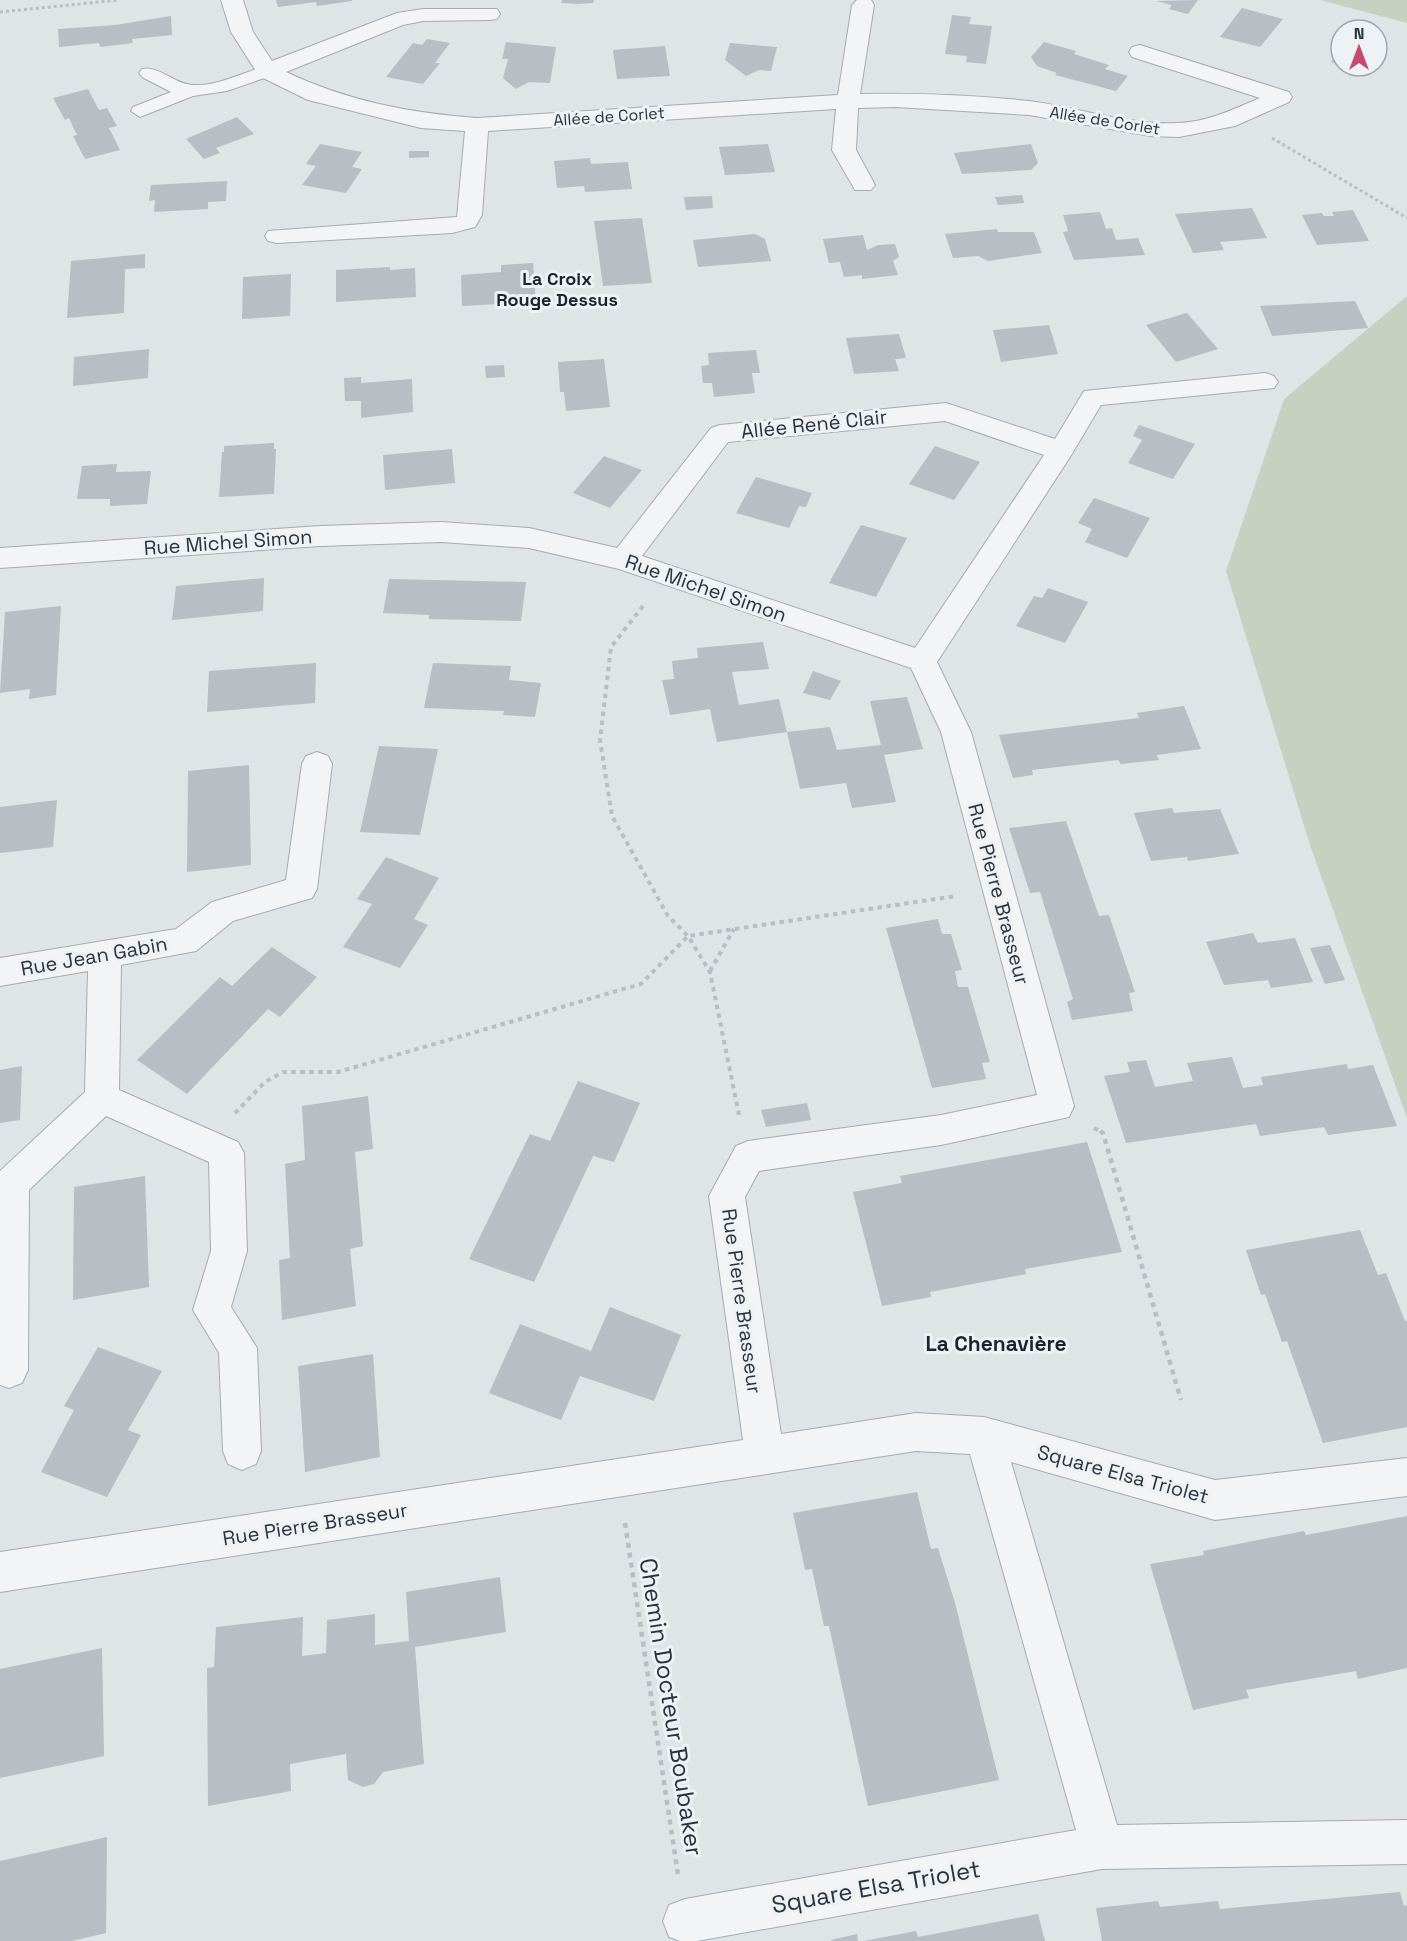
<svg xmlns="http://www.w3.org/2000/svg" width="1407" height="1941" font-family="'Space Grotesk',sans-serif">
	<rect width="100%" height="100%" fill="#dfe4e7"/>
	<!-- green -->
	<path fill="#c7d1c1" d="M 1320,0 L 1407,0 L 1407,23 Z
		M 1407,296 L 1407,1118 L 1310,845 L 1226,571 L 1284,399 Z"/>
	<!-- building -->
	<path fill="#b7bec4" d="M 276,0 L 352,0 L 352,1 L 317,6 L 316,2 L 278,7 Z
		M 562,0 L 594,0 L 593,3 L 578,4 L 561,3 Z
		M 1198,0 L 1188,14 L 1169,9 L 1172,5 L 1156,1 Z
		M 1242,8 L 1283,19 L 1260,47 L 1220,37 Z
		M 952,15 L 971,17 L 969,24 L 992,26 L 986,64 L 966,62 L 967,56 L 945,54 Z
		M 171,16 L 172,35 L 132,39 L 133,43 L 117,45 L 100,47 L 99,43 L 59,47 L 58,29 L 115,25 Z
		M 427,39 L 450,43 L 435,63 L 440,63 L 423,84 L 386,77 L 413,43 L 422,45 Z
		M 1377,40 L 1388,43 L 1377,60 Z
		M 1341,41 L 1341,64 L 1331,62 L 1339,51 L 1335,49 Z
		M 506,42 L 556,47 L 550,83 L 529,82 L 516,89 L 503,78 L 508,59 L 502,59 Z
		M 1044,42 L 1076,51 L 1074,54 L 1109,65 L 1105,69 L 1128,76 L 1116,91 L 1055,75 L 1057,73 L 1037,66 L 1031,57 Z
		M 730,43 L 777,47 L 771,71 L 759,70 L 746,76 L 725,60 Z
		M 665,46 L 670,76 L 617,79 L 613,50 Z
		M 1349,66 L 1373,66 L 1369,72 Z
		M 88,89 L 99,110 L 107,108 L 117,126 L 109,128 L 120,150 L 85,159 L 73,136 L 77,135 L 73,127 L 69,118 L 65,120 L 53,98 Z
		M 237,117 L 254,134 L 216,148 L 220,153 L 204,159 L 186,139 Z
		M 320,144 L 362,152 L 352,167 L 362,169 L 346,193 L 302,185 L 316,166 L 306,164 Z
		M 768,144 L 775,172 L 725,175 L 719,147 Z
		M 1031,144 L 1038,163 L 1031,170 L 962,174 L 954,153 Z
		M 409,151 L 429,151 L 429,157 L 409,158 Z
		M 590,158 L 591,164 L 628,162 L 632,189 L 585,192 L 584,186 L 557,188 L 554,161 Z
		M 227,181 L 226,201 L 208,202 L 208,209 L 154,212 L 155,200 L 149,201 L 151,185 Z
		M 1022,195 L 1024,203 L 998,205 L 995,197 Z
		M 712,196 L 713,208 L 686,210 L 684,197 Z
		M 1252,208 L 1267,238 L 1220,242 L 1224,250 L 1193,253 L 1175,214 Z
		M 1353,210 L 1369,241 L 1317,245 L 1302,215 L 1322,213 L 1324,216 L 1334,216 L 1332,212 Z
		M 1100,212 L 1106,229 L 1112,228 L 1116,240 L 1138,238 L 1145,255 L 1074,260 L 1063,232 L 1068,231 L 1063,215 Z
		M 642,218 L 652,283 L 603,286 L 594,221 Z
		M 997,229 L 998,232 L 1034,232 L 1042,253 L 988,261 L 978,256 L 953,258 L 945,234 Z
		M 755,234 L 765,239 L 771,261 L 698,267 L 693,240 Z
		M 863,235 L 867,250 L 878,245 L 895,244 L 899,257 L 893,261 L 898,275 L 862,279 L 862,275 L 844,277 L 840,262 L 829,263 L 823,239 Z
		M 145,254 L 145,268 L 125,269 L 124,313 L 67,318 L 71,261 Z
		M 533,263 L 536,302 L 462,306 L 461,275 L 501,272 L 501,265 Z
		M 390,267 L 390,270 L 415,268 L 416,297 L 336,302 L 336,270 Z
		M 291,274 L 290,316 L 242,319 L 243,277 Z
		M 1355,301 L 1368,328 L 1272,336 L 1260,306 Z
		M 1187,313 L 1218,349 L 1176,362 L 1146,325 Z
		M 1049,325 L 1058,354 L 1001,362 L 993,330 Z
		M 899,334 L 906,358 L 895,359 L 899,371 L 854,374 L 846,338 Z
		M 149,349 L 148,378 L 73,386 L 74,357 Z
		M 756,350 L 760,373 L 752,373 L 755,393 L 714,397 L 712,383 L 703,383 L 701,366 L 709,365 L 708,353 Z
		M 604,359 L 610,407 L 566,411 L 564,392 L 560,392 L 558,362 Z
		M 504,365 L 505,377 L 486,378 L 485,366 Z
		M 361,377 L 361,383 L 412,379 L 413,412 L 361,418 L 361,401 L 345,401 L 344,378 Z
		M 1139,425 L 1195,444 L 1173,479 L 1128,463 L 1142,440 L 1133,436 Z
		M 274,443 L 274,449 L 276,449 L 274,494 L 219,497 L 222,452 L 224,452 L 224,446 Z
		M 935,446 L 980,462 L 954,500 L 909,484 Z
		M 452,449 L 455,483 L 385,490 L 383,455 Z
		M 604,456 L 642,470 L 610,508 L 573,493 Z
		M 117,464 L 116,472 L 151,471 L 147,504 L 110,506 L 110,499 L 77,499 L 82,466 Z
		M 756,477 L 812,493 L 806,507 L 799,506 L 789,528 L 736,513 Z
		M 1094,498 L 1150,518 L 1127,558 L 1085,542 L 1092,529 L 1078,523 Z
		M 861,525 L 907,538 L 876,597 L 829,583 Z
		M 264,578 L 263,611 L 172,620 L 176,586 Z
		M 389,579 L 526,582 L 521,621 L 429,619 L 429,615 L 383,613 Z
		M 1048,588 L 1088,602 L 1065,643 L 1016,626 L 1034,596 L 1042,598 Z
		M 61,606 L 56,695 L 29,699 L 30,689 L 0,693 L 5,612 Z
		M 763,642 L 769,669 L 732,672 L 739,705 L 779,699 L 787,732 L 717,742 L 710,709 L 670,715 L 662,680 L 674,679 L 672,661 L 698,658 L 697,648 Z
		M 316,663 L 315,703 L 207,712 L 209,671 Z
		M 433,663 L 511,666 L 509,680 L 541,683 L 535,717 L 503,715 L 504,711 L 424,708 Z
		M 813,671 L 841,681 L 830,700 L 803,693 Z
		M 907,697 L 923,749 L 884,755 L 896,802 L 852,808 L 846,783 L 800,789 L 787,732 L 830,727 L 837,750 L 881,745 L 870,701 Z
		M 1184,706 L 1201,749 L 1157,755 L 1159,760 L 1121,764 L 1118,760 L 1032,770 L 1033,775 L 1013,778 L 999,735 L 1139,718 L 1137,713 Z
		M 379,746 L 438,749 L 420,835 L 360,832 Z
		M 249,765 L 251,865 L 187,872 L 188,771 Z
		M 57,800 L 53,847 L 0,853 L 0,807 Z
		M 1172,808 L 1174,813 L 1220,809 L 1239,854 L 1188,861 L 1187,857 L 1151,861 L 1134,813 Z
		M 1066,821 L 1099,916 L 1109,915 L 1135,992 L 1129,993 L 1133,1011 L 1072,1020 L 1067,1002 L 1073,999 L 1040,892 L 1030,893 L 1009,828 Z
		M 386,857 L 439,878 L 414,919 L 428,925 L 400,968 L 343,947 L 372,904 L 357,899 Z
		M 938,919 L 942,934 L 951,934 L 962,970 L 955,971 L 958,987 L 968,987 L 990,1062 L 982,1063 L 986,1079 L 932,1088 L 886,928 Z
		M 1253,933 L 1258,943 L 1295,938 L 1313,982 L 1271,988 L 1268,980 L 1224,985 L 1206,942 Z
		M 1330,945 L 1345,980 L 1325,984 L 1310,948 Z
		M 272,947 L 317,977 L 280,1017 L 268,1009 L 187,1094 L 137,1060 L 220,977 L 232,986 Z
		M 1232,1057 L 1243,1088 L 1263,1085 L 1261,1077 L 1347,1064 L 1348,1069 L 1373,1065 L 1397,1126 L 1328,1135 L 1324,1127 L 1260,1136 L 1256,1124 L 1126,1143 L 1104,1076 L 1130,1072 L 1127,1062 L 1146,1060 L 1155,1087 L 1193,1081 L 1187,1063 Z
		M 22,1066 L 20,1120 L 0,1123 L 0,1070 Z
		M 578,1081 L 640,1103 L 614,1162 L 593,1156 L 534,1282 L 469,1259 L 530,1134 L 550,1141 Z
		M 368,1096 L 373,1149 L 355,1152 L 363,1246 L 350,1249 L 356,1306 L 282,1320 L 279,1260 L 290,1258 L 285,1164 L 305,1160 L 302,1106 Z
		M 807,1103 L 811,1120 L 766,1127 L 761,1110 Z
		M 1087,1142 L 1122,1252 L 1025,1269 L 1026,1274 L 930,1292 L 931,1297 L 882,1306 L 853,1192 L 902,1183 L 900,1176 Z
		M 145,1176 L 149,1287 L 73,1300 L 74,1187 Z
		M 1360,1230 L 1378,1275 L 1386,1273 L 1405,1321 L 1407,1321 L 1407,1427 L 1323,1443 L 1287,1341 L 1282,1342 L 1265,1294 L 1261,1295 L 1246,1250 Z
		M 610,1307 L 681,1335 L 654,1401 L 580,1376 L 561,1420 L 489,1393 L 520,1324 L 591,1351 Z
		M 98,1347 L 162,1371 L 128,1430 L 141,1435 L 107,1497 L 41,1472 L 74,1410 L 64,1406 Z
		M 373,1354 L 380,1457 L 305,1472 L 298,1366 Z
		M 917,1492 L 931,1549 L 938,1548 L 955,1603 L 999,1780 L 868,1806 L 829,1626 L 824,1626 L 812,1569 L 805,1570 L 793,1513 Z
		M 1407,1516 L 1407,1668 L 1358,1679 L 1356,1671 L 1246,1690 L 1249,1698 L 1193,1710 L 1150,1564 L 1204,1555 L 1203,1551 L 1304,1531 L 1306,1535 Z
		M 500,1577 L 506,1632 L 415,1647 L 424,1764 L 383,1772 L 374,1784 L 363,1787 L 348,1780 L 346,1754 L 290,1764 L 291,1791 L 208,1806 L 207,1668 L 214,1667 L 216,1627 L 303,1617 L 302,1656 L 326,1653 L 327,1620 L 375,1614 L 375,1645 L 409,1641 L 406,1592 Z
		M 102,1648 L 104,1756 L 0,1778 L 0,1669 Z
		M 107,1837 L 106,1933 L 72,1941 L 0,1941 L 0,1861 Z
		M 1400,1892 L 1404,1906 L 1407,1905 L 1407,1941 L 1102,1941 L 1096,1908 L 1158,1901 L 1160,1907 L 1218,1901 L 1220,1909 Z
		M 1038,1914 L 1045,1941 L 864,1941 L 916,1931 L 918,1937 Z
		M 857,1934 L 858,1941 L 831,1941 L 831,1940 Z"/>
	<g fill="none" stroke-linecap="round" stroke-linejoin="round">
		<!-- lane casing -->
		<g stroke="#a5abb1" stroke-width="2">
			<path id="lane" d="M 267,66 L 273,67 L 276,71 L 273,75 L 227,91 L 193,96 L 140,117 L 131,111 L 133,107 L 171,92 L 142,77 L 139,73 L 142,69 C 159,65 175,85 194,85 C 220,86 243,72 267,66 Z"/>
		</g>
		<!-- street casing -->
		<g stroke="#a5abb1" stroke-width="2">
			<path id="street" d="M 221,0 L 243,0 L 253,32 L 272,61 L 397,13 L 423,9 L 497,9 L 500,14 L 497,19 L 489,20 L 423,21 L 403,25 L 286,72 C 347,101 410,113 477,118 L 838,95 L 852,5 L 857,0 L 871,0 L 874,5 L 860,94 C 916,93 974,95 1029,101 C 1078,107 1129,126 1178,123 C 1208,122 1234,109 1260,98 L 1132,57 L 1129,52 L 1132,47 L 1140,45 L 1289,92 L 1292,97 L 1289,102 L 1235,126 L 1179,137 L 1151,136 L 1029,115 L 895,107 L 858,108 L 856,150 L 875,185 L 871,190 L 855,190 L 832,150 L 836,109 L 488,131 L 482,215 L 475,227 L 452,233 L 277,243 L 268,241 L 265,236 L 268,231 L 457,217 L 465,131 L 421,128 L 308,100 L 259,76 L 231,32 Z
				M 1265,373 L 1274,376 L 1278,382 L 1274,388 L 1101,405 L 1070,457 L 937,662 L 971,732 L 1074,1106 L 1069,1117 L 941,1145 L 759,1171 L 745,1197 L 781,1434 L 916,1413 L 984,1417 L 1215,1480 L 1407,1458 L 1407,1496 L 1215,1520 L 1011,1462 L 1117,1825 L 1407,1820 L 1407,1864 L 1102,1869 L 697,1941 L 680,1941 L 669,1937 L 663,1921 L 669,1905 L 685,1899 L 1076,1830 L 970,1454 L 916,1451 L 0,1592 L 0,1552 L 743,1440 L 709,1196 L 736,1146 L 748,1141 L 941,1115 L 1037,1095 L 941,732 L 911,668 L 619,569 L 529,548 L 441,542 L 320,546 L 0,568 L 0,548 L 320,526 L 441,522 L 529,528 L 617,548 L 711,428 L 720,425 L 946,403 L 1055,439 L 1084,391 ZM 945,421 L 1044,455 L 915,648 L 642,556 L 728,442 Z
				M 317,752 L 328,756 L 332,764 L 317,889 L 312,898 L 233,921 L 196,951 L 121,965 L 119,1090 L 238,1142 L 244,1153 L 247,1251 L 231,1307 L 257,1348 L 261,1451 L 256,1464 L 242,1470 L 228,1464 L 223,1451 L 219,1353 L 193,1310 L 211,1251 L 209,1162 L 106,1116 L 29,1190 L 28,1370 L 22,1383 L 9,1388 L 0,1385 L 0,1171 L 85,1092 L 88,971 L 0,986 L 0,958 L 176,929 L 212,902 L 286,880 L 302,764 L 306,756 Z"/>
		</g>
		<!-- path-far2 -->
		<path stroke="#babec2" stroke-width="3" stroke-dasharray="3 3" stroke-linecap="butt" d="M 0,12 L 119,0
			M 1272,138 L 1407,218"/>
		<!-- path-far1 -->
		<path stroke="#babec2" stroke-width="4" stroke-dasharray="4.5 4.5" stroke-linecap="butt" d="M 643,606 L 611,647 L 600,740 L 612,816 L 668,916 L 688,936 L 710,972 L 739,1115
			M 710,971 L 734,929
			M 235,1113 L 265,1082 L 283,1072 L 338,1072 L 641,984 L 688,936 L 956,896
			M 1094,1128 L 1103,1133"/>
		<!-- path -->
		<path stroke="#babec2" stroke-width="4.5" stroke-dasharray="5 5" stroke-linecap="butt" d="M 1100,1131 L 1103,1133 L 1181,1400
			M 625,1523 L 678,1875"/>
		<!-- lane -->
		<use href="#lane" fill="#f2f4f6" fill-rule="evenodd"/>
		<!-- street -->
		<use href="#street" fill="#f2f4f6" fill-rule="evenodd"/>
	</g>
	<g text-anchor="middle" stroke-width="6" stroke-linejoin="round" paint-order="stroke">
		<!-- far-street labels -->
		<g font-size="16" fill="#29333e" stroke="#eef2f5">
			<text transform="translate(609 116) rotate(-4)" y="6">Allée de Corlet</text>
			<text transform="translate(1105 120) rotate(9)" y="6">Allée de Corlet</text>
		</g>
		<!-- far-neighbourhood labels -->
		<g font-size="18" font-weight="bold" fill="#1b242e" stroke="#eef2f5">
			<text x="557" y="285">La Croix<tspan x="557" dy="21">Rouge Dessus</tspan></text>
		</g>
		<!-- street labels -->
		<g font-size="20" fill="#29333e" stroke="#eef2f5">
			<text transform="translate(814 424) rotate(-6)" y="7">Allée René Clair</text>
			<text transform="translate(228 542) rotate(-4)" y="7">Rue Michel Simon</text>
			<text transform="translate(706 588) rotate(19)" y="7">Rue Michel Simon</text>
			<text transform="translate(999 894) rotate(75)" y="7">Rue Pierre Brasseur</text>
			<text transform="translate(94 956) rotate(-10)" y="7">Rue Jean Gabin</text>
			<text transform="translate(742 1301) rotate(82)" y="7">Rue Pierre Brasseur</text>
			<text transform="translate(1123 1474) rotate(15)" y="7">Square Elsa Triolet</text>
			<text transform="translate(315 1524) rotate(-9)" y="7">Rue Pierre Brasseur</text>
		</g>
		<!-- neighbourhood labels -->
		<g font-size="21" font-weight="bold" fill="#1b242e" stroke="#eef2f5">
			<text x="996" y="1351">La Chenavière</text>
		</g>
		<!-- near-street labels -->
		<g font-size="24" fill="#29333e" stroke="#eef2f5">
			<text transform="translate(671 1707) rotate(81)" y="8">Chemin Docteur Boubaker</text>
			<text transform="translate(876 1887) rotate(-10)" y="8">Square Elsa Triolet</text>
		</g>
	</g>
	<!-- north arrow -->
	<g transform="translate(1359 48)"><circle r="28" fill="#eef2f5" stroke="#9fa6ac" stroke-width="1.5"/>
	<path d="M0-4.5L10 22L0 15L-10 22Z" fill="#c64a6f"/>
	<text y="-9" font-size="16" font-weight="bold" text-anchor="middle" fill="#29333e">N</text>
	</g>
</svg>
